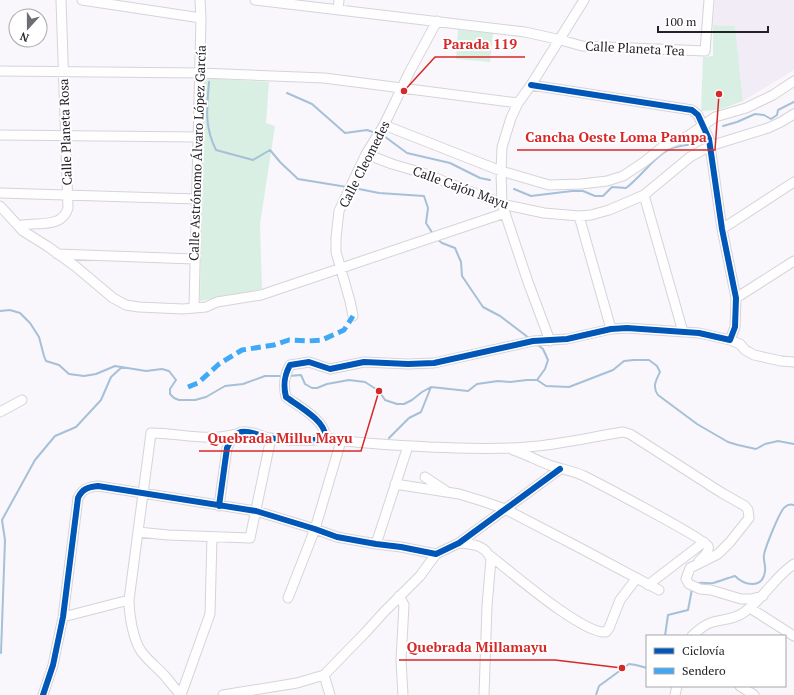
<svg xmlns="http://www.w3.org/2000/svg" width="794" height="695" font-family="'PT Serif',serif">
	<rect width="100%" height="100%" fill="#f9f7fb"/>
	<!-- built -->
	<path fill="#f2ecf7" d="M 715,0 L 794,0 L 794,70 L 743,101 L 735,26 L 713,25 Z"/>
	<!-- green -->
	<path fill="#d9efe3" d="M 713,25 L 735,26 L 743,101 L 718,110 L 701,111 L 703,57 L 713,56 Z
		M 458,30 L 493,33 L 490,62 L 456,59 Z
		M 204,78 L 269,82 L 266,123 L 275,126 L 260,224 L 262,289 L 200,301 Z"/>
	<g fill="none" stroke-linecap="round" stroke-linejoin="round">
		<!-- stream -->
		<path stroke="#a5c0d8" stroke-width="2" d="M 209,82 C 207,108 204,126 216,150 L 253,160 L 270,150 L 280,162 L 298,179 L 347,187
			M 287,93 L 312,104 L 345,133 L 367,130 L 373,132
			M 723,126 L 737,122 L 755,114 L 764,115 L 771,119 L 777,115 L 778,110 L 794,102
			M 384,136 L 407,153 L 450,163 L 480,178 L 490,180
			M 354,188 L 379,193 L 424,196 L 428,208 L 426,223 L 433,234
			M 514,189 L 531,196 L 572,191 L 583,191 L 595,196 L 603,196 L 612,187 L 626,188 C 641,177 652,159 668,150 C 678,145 688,146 698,142
			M 437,239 L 442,243 L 455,248 L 461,262 L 462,276 L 483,307 L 500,316 L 529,338
			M 0,311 L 10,310 L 20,313 L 30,323 L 39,337 L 44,356 L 46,361 L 59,365 L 69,374 L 84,376 L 96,374 L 115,366 L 146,371 L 162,369 L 169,371 L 176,380 L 170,389 L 170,394 L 174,398 L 179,400 L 195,400 L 206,397 L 225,386 L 243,384 L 265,376 L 282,376
			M 289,376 L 301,375 L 305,384 L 312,388 L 317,388 L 327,384 L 349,380 L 365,382 L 379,391 L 385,400 L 397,404 L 404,404 L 412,400 L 422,392 L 431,387 L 468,391 L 477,384 L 498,381 L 510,382 L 527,380 L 537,380 L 546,386 L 569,387 L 613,370 L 624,361 L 634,360 L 649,360 L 657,366 L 660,372 C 656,380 652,387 658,395 L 697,424 L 728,442 L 738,445 L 756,449 L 765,444 L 778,441 L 794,444
			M 537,380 L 545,369 L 548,360 L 543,349 L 538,345
			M 389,438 L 409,418 L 421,412 L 431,387
			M 697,584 C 701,581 707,584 713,583 C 720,581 728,578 735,576 C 745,586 763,589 765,571 C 766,566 763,560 764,555 C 765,548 780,510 785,507 C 788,504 791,504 794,505
			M 665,636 L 668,615 L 688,610 L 692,589
			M 1,653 L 5,540 L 2,520 L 35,460 L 55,436 L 76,427 L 101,400 L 111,377 L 122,367
			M 596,695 L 599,686 L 629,664 L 636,665 L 647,668"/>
		<!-- minor casing -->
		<g stroke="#d6d3d9" stroke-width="11">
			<path id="minor" d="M 82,0 L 201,18
				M 255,0 L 525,32 L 561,40 L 582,46 L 705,51 L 709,0
				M 338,10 L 339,0
				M 0,71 L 200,73 L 324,78 L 518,103
				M 384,125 L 501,171 L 549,185 L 581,184 L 607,181 L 623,176 L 644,162 L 665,145 L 688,136 L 715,117 L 746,108 L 773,95 L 794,81
				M 0,135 L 198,137
				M 366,154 L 392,164 L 423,173 L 502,204 L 544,213 L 579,216 L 591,215 L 609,210 L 644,195 L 690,157 L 710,146 L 768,128 L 781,122 L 794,114
				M 0,193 L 196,199
				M 644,195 L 683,332
				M 0,206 L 23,231 L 47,246 L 75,266 L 113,298 L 126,305 L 139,307 L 183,309 L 206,307 L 217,302 L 261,295 L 505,213
				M 579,216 L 611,329
				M 20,228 L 23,225 C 40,222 62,228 68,208 L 61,0
				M 722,229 L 794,182
				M 57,254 L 194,259
				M 736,298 L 794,261
				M 194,307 L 201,18 L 200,0
				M 353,316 L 350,301 L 336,252 L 336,238 L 339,211 L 366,154 L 384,125 L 409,73 L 437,21
				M 730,340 L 740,344 L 745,350 L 754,355 L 781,361 L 794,362
				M 550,341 L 528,282 L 502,204 L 501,171 L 502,147 L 511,118 L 518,103 L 531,85 L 584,0
				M 0,412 L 22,400
				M 325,438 C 359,444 394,445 429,447 C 461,448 494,450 527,447 C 559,445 591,437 623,432 L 630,434 L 722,493 L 745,506 L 748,510 L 749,518 L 730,542 L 718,554 L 690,568 L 686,579 L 689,584 L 700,589 L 711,590 L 741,599 L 751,599 L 763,596
				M 513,450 C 525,454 537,460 549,465 C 561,469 573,471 584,476 C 598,483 705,539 708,546 C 710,552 702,558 699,561
				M 425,477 L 446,491
				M 395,484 L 459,494 L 482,501 L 505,509 L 582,549 L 659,590
				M 219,506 L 227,448 C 230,441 234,434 241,432 C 250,430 261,436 269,438 C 279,440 317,442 325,438 C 328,422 297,405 286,397 C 283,385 284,376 290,365 L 309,362 L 330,369 L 364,362 L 408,364 L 434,363 L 533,341 L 567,339 L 611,329 L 627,328 L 699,333 L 730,340 L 735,327 L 736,298 L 722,229 L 709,139 L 698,115 L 692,110 L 531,85
				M 138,532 L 168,535 L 250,538 L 271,438
				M 459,543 C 473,544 485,545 491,559 L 487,606 L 484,695
				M 376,544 L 408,446
				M 488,554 C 509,570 583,635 606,632 L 609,628 L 620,600 L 636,579
				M 648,585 L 704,542
				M 399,596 L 404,605 L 401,660 L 403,695
				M 288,598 L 315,529 L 341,441
				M 750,608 L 794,636
				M 63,617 L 129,600
				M 692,636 C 698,630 705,624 713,622 C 723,619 733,620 743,613 C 763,600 775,576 794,564
				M 324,675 L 330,695
				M 740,686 L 754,695
				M 43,695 L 53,665 L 63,617 L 78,498 C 82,489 88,487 98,486 L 256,511 L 315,529 L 337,537 L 376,544 L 401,547 L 436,554 L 459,543 L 560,469
				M 181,695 C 175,689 170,682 165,676 C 157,667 148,661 141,651 C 133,639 129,615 129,600 L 151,433 C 179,433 208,442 236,434
				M 181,695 L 210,614 L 212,537
				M 223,695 L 297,683 L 324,675 L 365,633 L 384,612 L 420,576 L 436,554
				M 675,695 L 677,686"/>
		</g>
		<!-- minor -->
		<use href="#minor" stroke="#fefefe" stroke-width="9"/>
		<!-- quiet -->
		<path stroke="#3fa9f5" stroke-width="5" stroke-dasharray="10 5" stroke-linecap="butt" d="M 188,387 L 198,383 L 219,364 L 242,350 L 274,345 L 289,340 L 308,341 L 322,340 L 344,330 L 353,316"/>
		<!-- cycleway casing -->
		<g stroke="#fff" stroke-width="8">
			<path id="cycleway" d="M 219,506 L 227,448 C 230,441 234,434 241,432 C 250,430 261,436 269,438 C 279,440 317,442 325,438 C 328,422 297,405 286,397 C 283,385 284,376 290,365 L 309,362 L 330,369 L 364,362 L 408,364 L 434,363 L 533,341 L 567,339 L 611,329 L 627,328 L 699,333 L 730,340 L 735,327 L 736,298 L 722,229 L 709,139 L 698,115 L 692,110 L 531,85
				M 43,695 L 53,665 L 63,617 L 78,498 C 82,489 88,487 98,486 L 256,511 L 315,529 L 337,537 L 376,544 L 401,547 L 436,554 L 459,543 L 560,469"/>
		</g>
		<!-- cycleway -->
		<use href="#cycleway" stroke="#0057b8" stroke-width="6"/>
	</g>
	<g text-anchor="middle" stroke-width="4" stroke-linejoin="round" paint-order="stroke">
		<!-- street labels -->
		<g font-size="13" fill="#252128" stroke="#fff">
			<text transform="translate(635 48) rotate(3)" y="5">Calle Planeta Tea</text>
			<text transform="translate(65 132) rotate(-92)" y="5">Calle Planeta Rosa</text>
			<text transform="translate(197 153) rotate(-88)" y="5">Calle Astrónomo Álvaro López García</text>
			<text transform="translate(364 164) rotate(-63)" y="5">Calle Cleomedes</text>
			<text transform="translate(461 187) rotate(20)" y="5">Calle Cajón Mayu</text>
		</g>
	</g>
	<!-- callouts -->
	<path fill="none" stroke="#d62828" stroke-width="1.5" d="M404 91L435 57H525M719 94L715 150H517M379 391L361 451H199M622 668L555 660H399"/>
	<g fill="#d62828" stroke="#fff" stroke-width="1.5">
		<circle cx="404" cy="91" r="4"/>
		<circle cx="719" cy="94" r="4"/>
		<circle cx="379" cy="391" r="4"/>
		<circle cx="622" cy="668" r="4"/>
	</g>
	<g font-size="14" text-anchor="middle" font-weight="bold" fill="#d62828" stroke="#fff" stroke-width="4" stroke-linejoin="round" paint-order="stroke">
		<text x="480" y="49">Parada 119</text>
		<text x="616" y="142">Cancha Oeste Loma Pampa</text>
		<text x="280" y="443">Quebrada Millu Mayu</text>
		<text x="477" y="652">Quebrada Millamayu</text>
	</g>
	<!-- legend -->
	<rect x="646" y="635" width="140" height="52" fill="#ffffff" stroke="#a8a6a9"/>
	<rect x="654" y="648" width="20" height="6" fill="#0057b8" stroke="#a8a6a9"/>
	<text x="682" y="655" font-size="12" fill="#252128">Ciclovía</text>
	<rect x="654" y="668" width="20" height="6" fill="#3fa9f5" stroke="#a8a6a9"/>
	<text x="682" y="675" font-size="12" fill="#252128">Sendero</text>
	<!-- north arrow -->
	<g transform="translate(28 28) rotate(201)"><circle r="19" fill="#ffffff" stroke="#a8a6a9"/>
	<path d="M0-3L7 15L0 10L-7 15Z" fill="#6f6c72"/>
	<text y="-6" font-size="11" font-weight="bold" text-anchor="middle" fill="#252128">N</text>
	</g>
	<!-- scale -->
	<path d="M658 26v6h110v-6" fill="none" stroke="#252128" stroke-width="2"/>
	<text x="664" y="26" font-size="12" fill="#252128" stroke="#ffffff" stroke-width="3" paint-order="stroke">100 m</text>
</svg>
